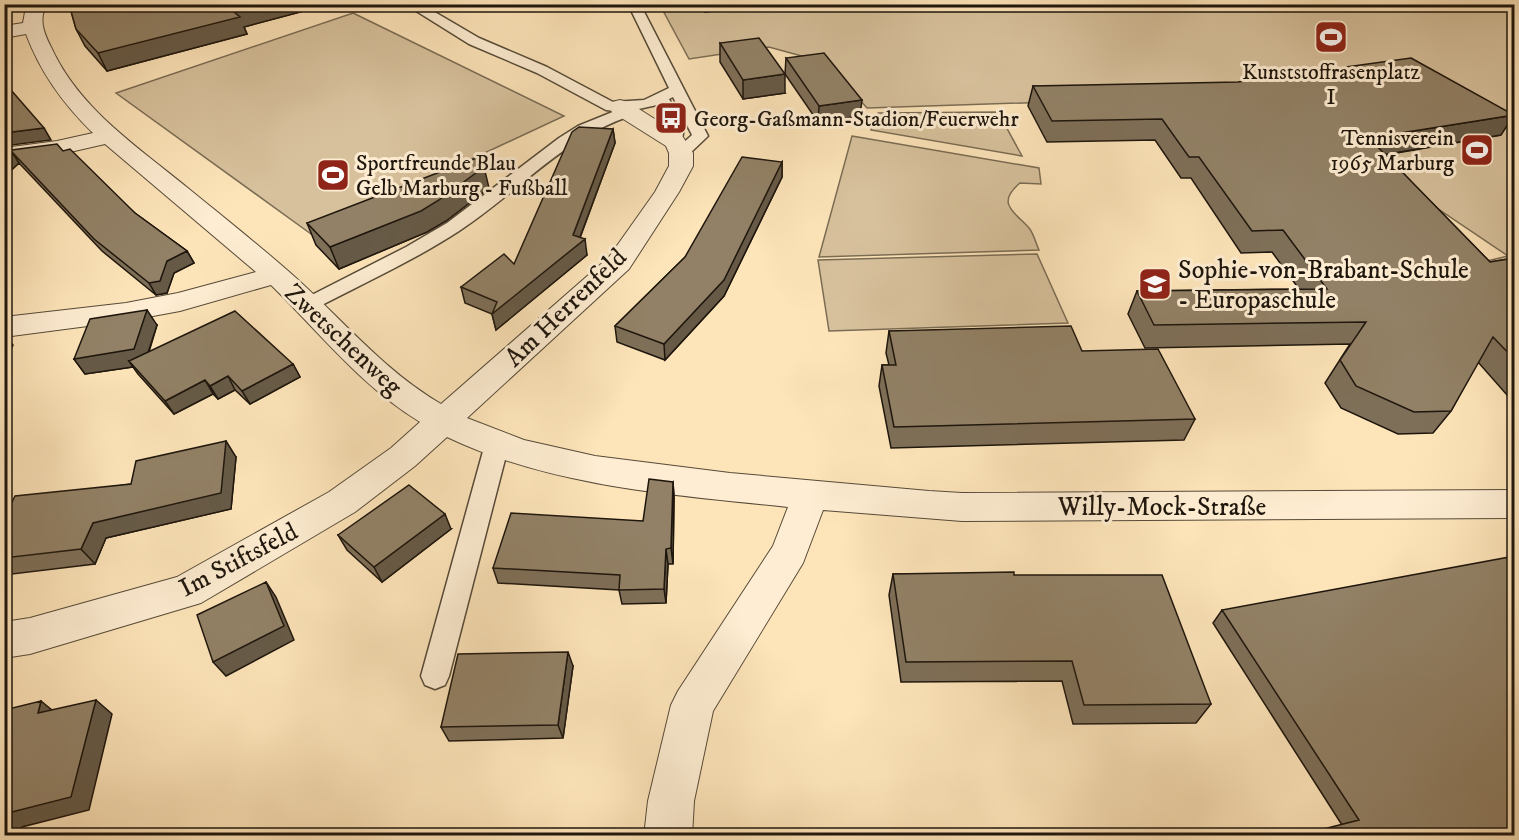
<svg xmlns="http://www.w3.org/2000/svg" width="1519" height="840" font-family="'IM FELL DW Pica',serif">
	<rect width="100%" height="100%" fill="#fde4b9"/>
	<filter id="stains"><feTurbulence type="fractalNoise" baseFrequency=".00333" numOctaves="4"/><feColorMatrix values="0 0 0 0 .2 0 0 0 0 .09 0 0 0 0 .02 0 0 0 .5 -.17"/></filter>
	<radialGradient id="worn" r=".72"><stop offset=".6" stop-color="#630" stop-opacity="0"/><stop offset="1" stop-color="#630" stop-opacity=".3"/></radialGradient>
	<!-- green -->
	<path fill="#d7c19c" stroke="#7a6c54" stroke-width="1.5" d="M 660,5 L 1514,5 L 1514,292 L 1479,263 L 1508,256 L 1269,95 L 867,108 L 827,63 L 769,47 L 689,59 Z
		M 353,13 L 564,116 L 311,234 L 116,93 Z
		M 998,112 L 1022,156 L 871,130 L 878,113 Z
		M 852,136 L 1039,168 L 1041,184 L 1020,183 C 995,204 1015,212 1029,228 C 1034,234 1036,244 1039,250 L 819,257 Z
		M 1037,254 L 1068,323 L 829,331 L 818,260 Z"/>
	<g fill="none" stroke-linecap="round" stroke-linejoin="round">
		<!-- service casing -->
		<g stroke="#564a38" stroke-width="3">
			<path id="service" d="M 405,4 L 421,4 L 479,38 L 547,67 L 613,102 L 644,100 L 669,88 L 628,4 L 640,4 L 708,136 L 687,156 L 675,156 L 673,153 L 680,145 L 669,145 L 667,142 L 668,128 L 657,105 L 634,110 L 635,112 L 633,115 C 562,138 520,191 459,231 C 413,261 362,284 314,309 L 307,311 L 300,309 L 297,305 L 300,301 L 406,247 L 447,223 L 559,138 L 578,126 L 615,111 L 606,110 L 537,73 L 469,44 ZM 673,97 L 692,135 L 681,145 L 684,128 L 669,99 Z
				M 497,435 L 505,438 L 509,444 L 449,676 L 445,685 L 435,689 L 425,685 L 421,676 L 485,444 L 489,438 Z"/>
		</g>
		<!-- minor casing -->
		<g stroke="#564a38" stroke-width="2">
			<path id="minor" d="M 29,4 L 47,4 C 38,19 44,33 51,47 C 79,109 138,147 189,189 C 222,216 255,242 287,270 C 339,315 381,369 441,404 L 609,257 L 655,192 L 669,166 L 669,153 L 666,146 L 612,112 L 609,107 L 612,102 L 620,100 L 628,102 L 683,137 L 693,153 L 693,166 L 679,192 L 629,269 L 467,418 L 524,440 L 595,456 L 730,473 L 929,491 L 962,493 L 1514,490 L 1514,518 L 962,521 L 823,510 L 803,563 L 713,711 L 694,801 L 692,836 L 644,836 L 648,801 L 671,705 L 678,691 L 773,546 L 788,507 C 674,495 552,487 447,437 L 415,466 L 355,512 L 201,603 L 30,654 L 4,658 L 4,622 L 30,618 L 177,577 L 329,492 L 391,448 L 420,422 C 361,386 320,333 271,285 L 180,311 L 126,321 L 4,337 L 4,317 L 126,303 L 178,293 L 256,272 L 105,144 L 57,155 L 4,162 L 4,148 L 57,141 L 93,133 C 64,105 40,72 26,34 L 4,38 L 4,26 L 23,23 L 25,12 Z"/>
		</g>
		<!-- service -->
		<use href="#service" fill="#feedd2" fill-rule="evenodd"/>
		<!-- minor -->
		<use href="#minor" fill="#feedd2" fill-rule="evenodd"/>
	</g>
	<!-- wall -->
	<path fill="#7e6f58" stroke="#1e160d" stroke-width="1.5" d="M 69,4 L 330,4 L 244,27 L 247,34 L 107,71 L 85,46 L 76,29 Z
		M 701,4 L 764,4 L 764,6 L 705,12 Z
		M 720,43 L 785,93 L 743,99 L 720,62 Z
		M 786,58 L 860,116 L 818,122 L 785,74 Z
		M 1033,86 L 1501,135 L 1385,155 L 1490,262 L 1515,258 L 1515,404 L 1478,362 L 1451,411 L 1433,433 L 1398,434 L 1341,408 L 1325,383 L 1350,344 L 1145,348 L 1128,314 L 1137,291 L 1299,289 L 1272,252 L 1241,253 L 1191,178 L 1181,178 L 1155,140 L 1047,142 L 1028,106 Z
		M 613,129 L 615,143 L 580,238 L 587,255 L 496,330 L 492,314 L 465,303 L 461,287 L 514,264 Z
		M 4,151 L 63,151 L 135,213 L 187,251 L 194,263 L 174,273 L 167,293 L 156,295 L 102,251 L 19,163 L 4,177 Z
		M 782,162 L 782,177 L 724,296 L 665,360 L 617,342 L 615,326 Z
		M 489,188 L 446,221 L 427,232 L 339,269 L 316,245 L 307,223 Z
		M 157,325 L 149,352 L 293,364 L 300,377 L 250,404 L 235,390 L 218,399 L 213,394 L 174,414 L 138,374 L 133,367 L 85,374 L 74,359 Z
		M 889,331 L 1082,351 L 1195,419 L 1184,440 L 891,448 L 879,386 L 882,365 L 889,365 L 886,353 Z
		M 236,457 L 231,509 L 106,538 L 95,564 L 4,575 L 4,503 L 131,484 Z
		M 673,482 L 674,497 L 673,564 L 668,564 L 666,603 L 622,604 L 619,590 L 498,583 L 493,568 L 643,521 Z
		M 451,529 L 382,582 L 347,550 L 338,535 Z
		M 893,574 L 1014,575 L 1211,704 L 1196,723 L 1073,724 L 1062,681 L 901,682 L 889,595 Z
		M 1222,610 L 1515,836 L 1342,825 L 1213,623 Z
		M 573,666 L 563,738 L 449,741 L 441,727 Z"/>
	<!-- shaded-wall -->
	<path fill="#665a47" stroke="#1e160d" stroke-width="1.5" d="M 259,4 L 330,4 L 244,27 L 247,34 L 107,71 L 98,53 L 233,11 Z
		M 705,4 L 764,4 L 764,6 L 705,12 Z
		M 785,74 L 785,93 L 743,99 L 743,80 Z
		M 862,100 L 860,116 L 818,122 L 819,106 Z
		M 1514,115 L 1501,135 L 1358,159 L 1369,138 Z
		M 44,128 L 51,140 L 4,146 L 4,133 Z
		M 613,129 L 615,143 L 577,245 L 585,239 L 587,255 L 496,330 L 492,314 L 573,235 Z
		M 12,152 L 19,163 L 4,177 L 4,158 Z
		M 782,162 L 782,177 L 724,296 L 665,360 L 664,344 Z
		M 484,167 L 489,188 L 446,221 L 427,232 L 339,269 L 330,247 Z
		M 187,251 L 194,263 L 174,273 L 167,293 L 156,295 L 149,283 L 167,261 Z
		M 1515,298 L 1515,317 L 1509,299 Z
		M 147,310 L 157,325 L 144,365 L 129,361 L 133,367 L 85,374 L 74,359 Z
		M 4,334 L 13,345 L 4,362 Z
		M 293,364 L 300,377 L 250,404 L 242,391 Z
		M 228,376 L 235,390 L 218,399 L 210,386 Z
		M 205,380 L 213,394 L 174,414 L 165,401 Z
		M 226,441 L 236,457 L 231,509 L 106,538 L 95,564 L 81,549 L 93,523 Z
		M 673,482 L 674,497 L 673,564 L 671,548 Z
		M 445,514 L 451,529 L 382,582 L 374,567 Z
		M 666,549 L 668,564 L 666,603 L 664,589 Z
		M 266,582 L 276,597 L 294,640 L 226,676 L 213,662 Z
		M 568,652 L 573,666 L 563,738 L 558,725 Z
		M 96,700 L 112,714 L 89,810 L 22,827 L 19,836 L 4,836 L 4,814 Z
		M 41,701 L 58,715 L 38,713 Z"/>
	<!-- building -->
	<path fill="#928166" stroke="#1e160d" stroke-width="1.5" d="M 69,4 L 259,4 L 233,11 L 240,17 L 98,53 L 76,29 Z
		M 759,38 L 785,74 L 743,80 L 720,43 Z
		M 824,53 L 862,100 L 819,106 L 786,58 Z
		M 1411,58 L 1514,115 L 1369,138 L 1490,262 L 1515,258 L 1515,298 L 1509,299 L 1515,305 L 1515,360 L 1493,337 L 1451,411 L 1414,412 L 1356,386 L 1340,360 L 1366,322 L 1154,325 L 1137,291 L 1327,289 L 1283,230 L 1252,231 L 1199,157 L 1189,157 L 1162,119 L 1052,121 L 1033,86 L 1238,82 Z
		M 4,82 L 44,128 L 4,133 Z
		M 579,127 L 613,129 L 573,235 L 585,239 L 492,314 L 497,302 L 461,287 L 504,254 L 514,264 L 572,132 Z
		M 57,144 L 63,151 L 70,149 L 135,213 L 187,251 L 167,261 L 160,281 L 149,283 L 94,239 L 12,152 L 4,158 L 4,151 Z
		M 479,157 L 484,167 L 439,200 L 421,211 L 330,247 L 307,223 Z
		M 742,157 L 782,162 L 724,280 L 664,344 L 615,326 L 685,257 Z
		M 147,310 L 134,349 L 74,359 L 90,319 Z
		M 235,311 L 293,364 L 242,391 L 228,376 L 210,386 L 205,380 L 165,401 L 129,361 Z
		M 1071,326 L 1082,351 L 1158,349 L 1195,419 L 894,427 L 882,365 L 896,365 L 889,331 Z
		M 226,441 L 221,493 L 93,523 L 81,549 L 4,558 L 4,503 L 12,502 L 15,496 L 131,484 L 136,461 Z
		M 649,479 L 673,482 L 671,548 L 666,549 L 664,589 L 619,590 L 620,575 L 493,568 L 511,513 L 643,521 Z
		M 409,485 L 445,514 L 374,567 L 338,535 Z
		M 1515,556 L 1515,836 L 1296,836 L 1359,820 L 1222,610 Z
		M 1014,572 L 1014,575 L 1162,575 L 1211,704 L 1084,705 L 1072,661 L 906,662 L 893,574 Z
		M 266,582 L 284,626 L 213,662 L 197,615 Z
		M 568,652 L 558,725 L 441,727 L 458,654 Z
		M 96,700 L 71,797 L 4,814 L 4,710 L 41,701 L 38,713 Z"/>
	<!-- icons -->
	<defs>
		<g id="stadium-square" transform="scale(1.725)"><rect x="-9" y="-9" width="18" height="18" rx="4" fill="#8f2418" stroke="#feedd2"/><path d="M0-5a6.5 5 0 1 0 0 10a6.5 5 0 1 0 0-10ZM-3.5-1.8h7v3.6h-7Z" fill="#fff"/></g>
		<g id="bus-square" transform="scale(1.725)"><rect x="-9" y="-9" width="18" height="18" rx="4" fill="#8f2418" stroke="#feedd2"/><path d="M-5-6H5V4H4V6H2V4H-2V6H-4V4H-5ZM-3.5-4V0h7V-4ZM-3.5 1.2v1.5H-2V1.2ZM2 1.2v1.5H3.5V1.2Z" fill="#fff"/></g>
		<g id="school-square" transform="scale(1.725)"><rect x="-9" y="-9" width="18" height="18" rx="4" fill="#8f2418" stroke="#feedd2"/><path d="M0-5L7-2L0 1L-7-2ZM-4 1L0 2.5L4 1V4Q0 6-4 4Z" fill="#fff"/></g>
	</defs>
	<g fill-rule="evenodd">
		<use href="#stadium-square" x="1331" y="37"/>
		<use href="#bus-square" x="671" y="118"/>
		<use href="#stadium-square" x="1477" y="150"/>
		<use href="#stadium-square" x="333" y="175"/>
		<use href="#school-square" x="1155" y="284"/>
	</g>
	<g text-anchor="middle" stroke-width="6" stroke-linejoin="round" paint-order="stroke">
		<!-- far-poi labels -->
		<g font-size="22" fill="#1e160d" stroke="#feedd2" text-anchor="start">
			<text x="1331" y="79" text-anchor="middle">Kunststoffrasenplatz<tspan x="1331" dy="25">I</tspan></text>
			<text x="694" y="126">Georg-Gaßmann-Stadion/Feuerwehr</text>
			<text x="1454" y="145" text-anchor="end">Tennisverein<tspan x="1454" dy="25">1965 Marburg</tspan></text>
			<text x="356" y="170">Sportfreunde Blau<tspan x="356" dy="25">Gelb Marburg - Fußball</tspan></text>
		</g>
		<!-- poi labels -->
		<g font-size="26" fill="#1e160d" stroke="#feedd2" text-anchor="start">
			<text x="1178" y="278">Sophie-von-Brabant-Schule<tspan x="1178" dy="30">- Europaschule</tspan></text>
		</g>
		<!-- street labels -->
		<g font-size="26" fill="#1e160d" stroke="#feedd2">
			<text transform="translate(565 307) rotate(-44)" y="9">Am Herrenfeld</text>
			<text transform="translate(344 339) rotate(43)" y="9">Zwetschenweg</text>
			<text x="1162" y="515">Willy-Mock-Straße</text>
			<text transform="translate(238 559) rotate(-28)" y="9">Im Stiftsfeld</text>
		</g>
	</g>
	<!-- margin -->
	<rect width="1519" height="840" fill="none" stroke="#fde4b9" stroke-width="24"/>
	<rect x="6" y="6" width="1507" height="828" fill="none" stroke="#1e160d" stroke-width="3"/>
	<rect x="12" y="12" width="1495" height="816" fill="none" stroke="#1e160d" stroke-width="1.5"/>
	<rect width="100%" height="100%" filter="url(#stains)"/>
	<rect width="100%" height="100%" fill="url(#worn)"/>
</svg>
